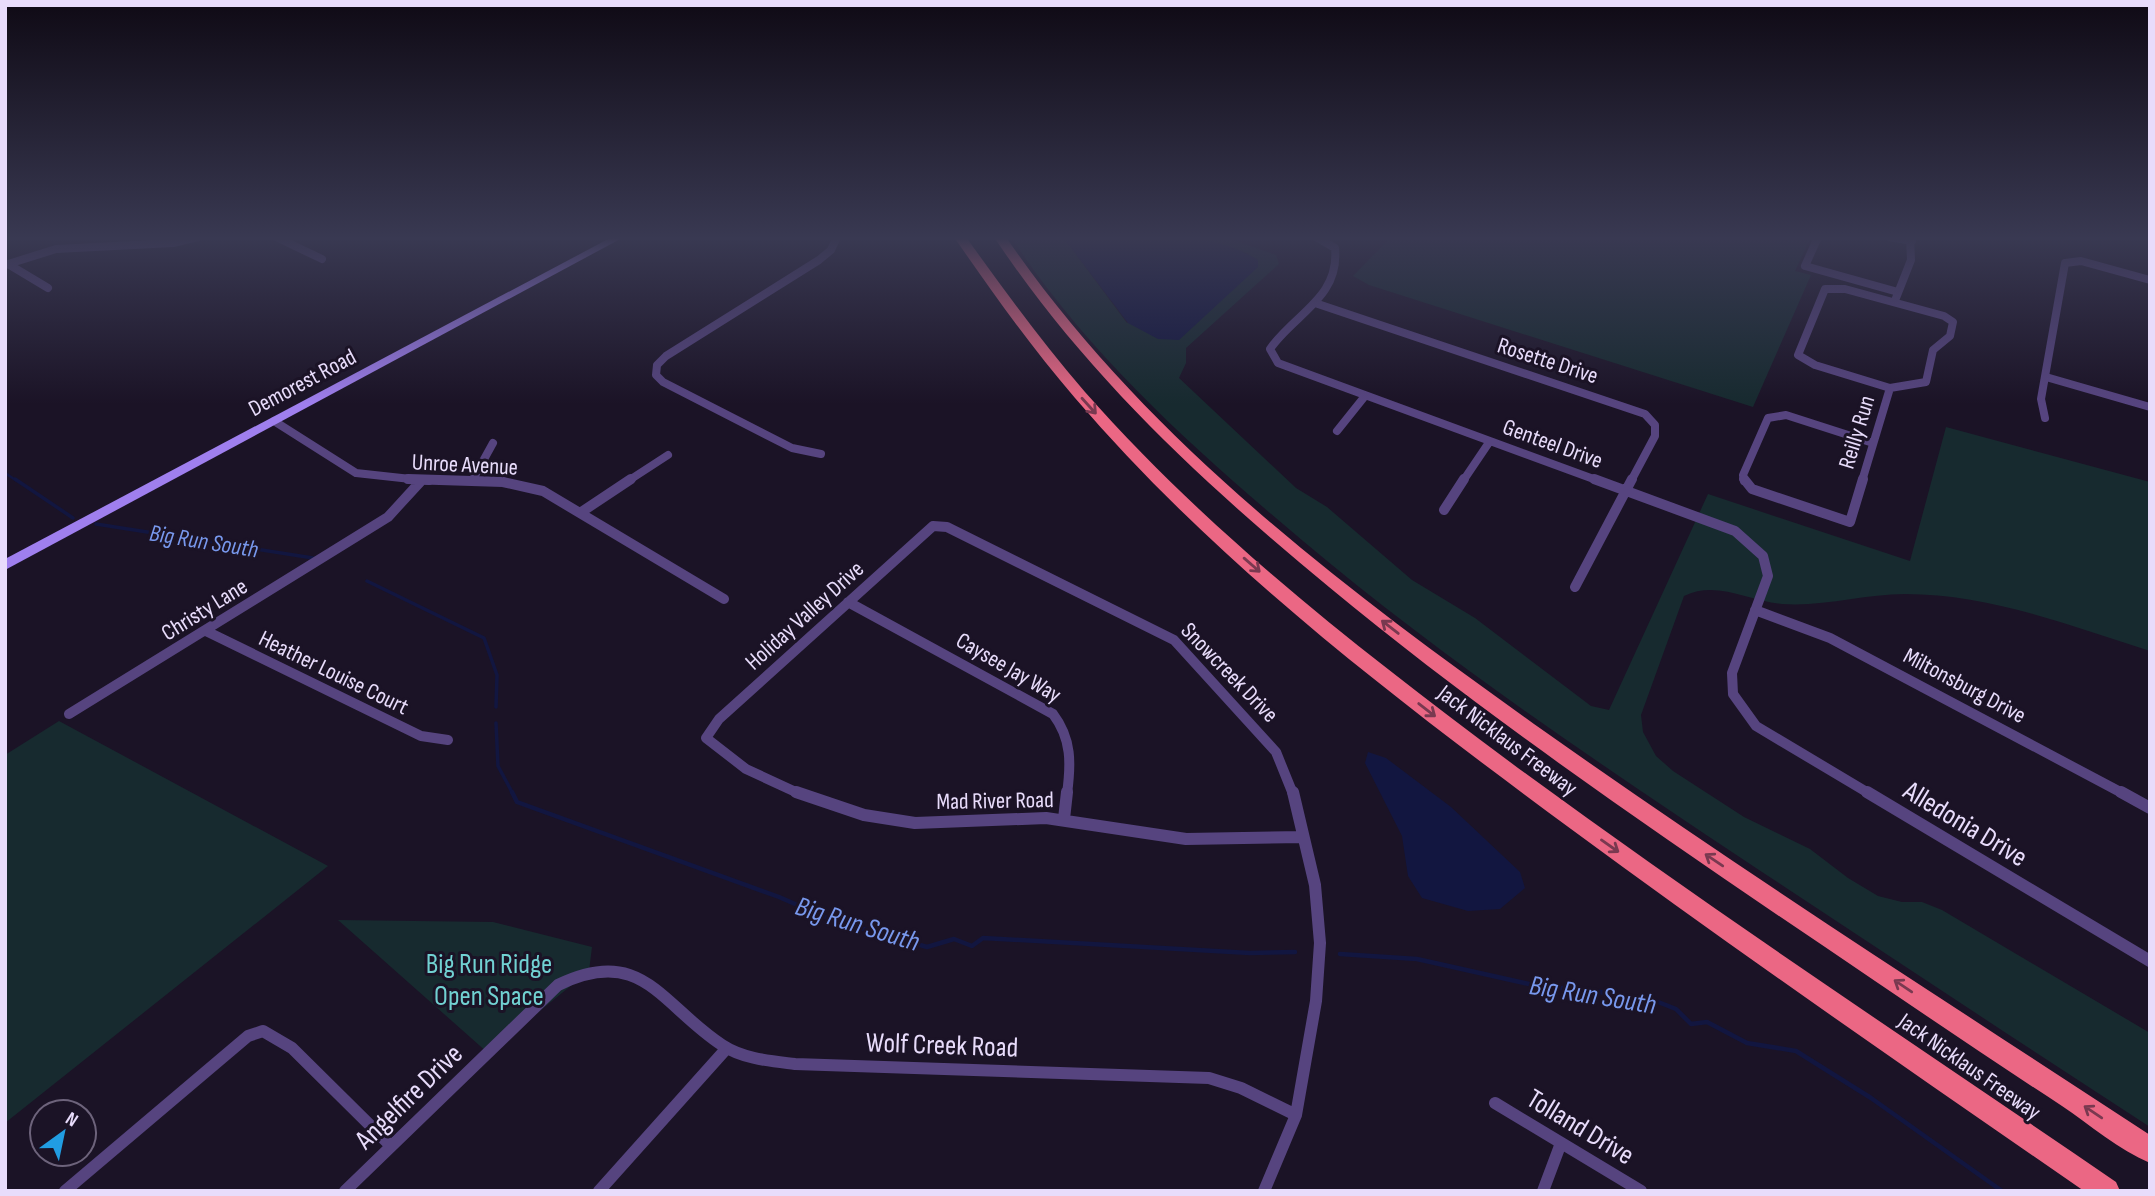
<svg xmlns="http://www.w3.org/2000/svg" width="2155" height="1196" font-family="'Sofia Sans Condensed',sans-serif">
	<rect width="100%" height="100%" fill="#1b1326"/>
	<!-- green -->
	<path fill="#172a2f" d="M 1011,237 L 1063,237 L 1127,323 L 1249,254 L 1196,237 L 1225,237 L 1276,255 L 1279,264 L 1186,348 L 1186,363 L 1179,378 L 1296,488 L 1327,507 L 1412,580 L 1475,618 L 1591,706 L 1609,710 L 1708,494 L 1910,561 L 1946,427 L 2150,482 L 2150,651 C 2071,626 1990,594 1905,594 C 1864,594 1823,607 1782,604 C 1748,601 1717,580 1684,596 L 1641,715 L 1643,732 L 1656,756 L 1673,771 L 1744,817 L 1810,849 L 1848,878 L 1878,896 L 1902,902 L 1922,902 L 1942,910 L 2150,1033 L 2150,1127 C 2013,1038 1877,948 1741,858 C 1591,758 1442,658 1303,541 C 1197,452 1087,354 1011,237 Z
		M 1391,237 L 1811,237 L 1795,271 L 1811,275 L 1753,407 L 1369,285 L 1353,276 Z
		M 59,721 L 328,866 L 5,1123 L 5,755 Z
		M 338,920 L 493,922 L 592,947 L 589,971 L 488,1053 Z"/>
	<!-- water -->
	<path fill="#121640" d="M 1063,237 C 1126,237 1202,225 1258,260 L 1258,267 L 1179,340 L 1158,339 L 1128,323 Z
		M 1368,752 L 1386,758 L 1451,807 L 1520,872 L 1525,888 L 1500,909 L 1468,911 L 1422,898 L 1408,876 L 1402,836 L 1365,763 Z"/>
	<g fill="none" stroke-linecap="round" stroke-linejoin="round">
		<!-- stream-far2 -->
		<path stroke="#121640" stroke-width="2.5" d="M 5,473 L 17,481"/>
		<!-- stream-far1 -->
		<path stroke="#121640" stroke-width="3.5" d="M 15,479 L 73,518
			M 96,524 L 313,558
			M 367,581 L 484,638 L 497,675 L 496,707
			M 496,723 L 498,766 L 513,794"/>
		<!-- stream -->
		<path stroke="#121640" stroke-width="4.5" d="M 512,792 L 517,802 L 779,897 L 832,920 L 927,947 L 954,939 L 972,946 L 983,938 L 1250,953 L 1295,952
			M 1340,954 L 1417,959 L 1538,986 L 1596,991 L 1638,1001 L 1653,1000 L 1676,1009 L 1691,1024 L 1707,1022 L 1747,1043 L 1796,1051 L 1871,1098 L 2002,1191"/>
		<!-- street-far2 -->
		<path stroke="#56447f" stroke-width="8" d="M 276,237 L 322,259
			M 1316,237 L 1335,248 C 1340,298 1294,314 1270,349 L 1278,363 L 1599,481
			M 1818,237 L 1805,266 L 1898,292
			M 1889,237 L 1912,241
			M 8,264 L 48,288
			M 5,265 L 56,249 L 173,243 L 198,237
			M 1825,289 L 1845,289 L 1944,316 L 1953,322 L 1950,336 L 1933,350 L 1926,382 L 1890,388 L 1815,365 L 1798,355 Z
			M 1896,298 L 1911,260 L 1910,237
			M 1315,303 L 1645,414 L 1655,425 L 1655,436 L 1631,481
			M 2046,377 L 2150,407
			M 2045,418 L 2041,399 L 2065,263 L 2081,261 L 2150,280
			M 274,421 L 356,473 L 429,481
			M 1337,431 L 1365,396
			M 821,454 L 792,448 L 663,382 L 656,375 L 657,365 L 666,356 L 819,260 L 831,250 L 837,237
			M 472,481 L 493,443
			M 628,481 L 668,455
			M 1463,481 L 1490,441
			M 1744,481 L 1743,475 L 1768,418 L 1786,415 L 1873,443
			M 1862,481 L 1890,388"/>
		<!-- street-far1 -->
		<path stroke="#56447f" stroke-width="10" d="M 408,479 L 503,482 L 543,491 L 724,599
			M 1594,479 L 1735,531 L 1763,556 L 1768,576 L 1732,673 L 1733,694 L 1756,726 L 1870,794
			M 1744,479 L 1752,489 L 1850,522 L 1863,479
			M 1444,510 L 1464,479
			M 580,513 L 631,479
			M 1575,587 L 1632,479
			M 848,602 L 1053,714 C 1072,739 1071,764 1067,794
			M 1755,610 L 1830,638 L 2124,794
			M 206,631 L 421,736 L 448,740
			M 69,714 L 388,517 L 421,481
			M 800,794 L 746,769 L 706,738 L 719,719 L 933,526 L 947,527 L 1174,640 L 1276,752 L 1293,794"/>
		<!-- street -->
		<path stroke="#56447f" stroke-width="12" d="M 796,792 L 864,815 L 915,823 L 1046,818 L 1186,839 L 1303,837
			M 1867,792 L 2150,961
			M 2121,792 L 2150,808
			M 1064,819 L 1067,792
			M 1495,1103 L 1641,1191
			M 65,1191 L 248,1036 L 263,1031 L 292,1048 L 391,1146
			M 345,1191 L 558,985 C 642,944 661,1005 722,1045 C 743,1059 771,1061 795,1064 L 1209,1078 L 1241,1088 L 1296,1115
			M 599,1191 L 727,1048
			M 1264,1191 L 1296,1115 L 1316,1001 L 1320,943 L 1315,885 L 1293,792
			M 1543,1191 L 1561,1143"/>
		<!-- secondary -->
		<path fill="#9f7fee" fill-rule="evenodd" d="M 612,237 L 624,237 L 5,570 L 5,559 Z"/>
		<!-- highway -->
		<path fill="#eb6784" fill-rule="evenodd" d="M 954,237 L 966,237 C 1004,290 1042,342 1085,392 C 1209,533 1360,650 1510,762 C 1708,908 1913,1043 2116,1182 L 2120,1191 L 2084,1191 C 1912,1072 1739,953 1571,829 C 1395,699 1218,565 1075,398 C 1031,347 992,292 954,237 Z
			M 994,237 L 1006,237 C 1144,439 1347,591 1544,731 C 1742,871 1947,1002 2150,1135 L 2150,1163 C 2119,1150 2090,1125 2062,1106 C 1999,1065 1937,1023 1875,981 C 1689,855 1502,730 1329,587 C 1203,483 1085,374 994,237 Z"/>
	</g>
	<!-- one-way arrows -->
	<defs><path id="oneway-shaft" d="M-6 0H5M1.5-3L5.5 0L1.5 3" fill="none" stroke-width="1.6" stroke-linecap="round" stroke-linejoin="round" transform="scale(1.75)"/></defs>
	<g stroke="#793950">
		<use href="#oneway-shaft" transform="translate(1089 406) rotate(48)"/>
		<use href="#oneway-shaft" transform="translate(1252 565) rotate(41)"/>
		<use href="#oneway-shaft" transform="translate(1390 627) rotate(-142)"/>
		<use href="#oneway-shaft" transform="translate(1427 710) rotate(38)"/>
		<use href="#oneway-shaft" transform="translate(1610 846) rotate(35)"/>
		<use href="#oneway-shaft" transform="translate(1714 860) rotate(-146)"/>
		<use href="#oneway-shaft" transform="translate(1903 986) rotate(-146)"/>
		<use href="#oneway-shaft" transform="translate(2093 1112) rotate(-146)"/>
	</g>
	<!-- sky -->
	<linearGradient id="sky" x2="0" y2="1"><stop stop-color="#0f0a15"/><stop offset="0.59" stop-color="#393952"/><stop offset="1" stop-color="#393952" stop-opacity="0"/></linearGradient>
	<rect width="2155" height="404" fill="url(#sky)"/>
	<g text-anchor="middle" stroke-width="6" stroke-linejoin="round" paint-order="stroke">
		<!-- street labels -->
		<g font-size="23" fill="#e8dcfb" stroke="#1b1326">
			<text transform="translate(1548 360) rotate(18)" y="8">Rosette Drive</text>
			<text transform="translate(302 382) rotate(-28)" y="8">Demorest Road</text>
			<text transform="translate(1856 432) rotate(-73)" y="8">Reilly Run</text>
			<text transform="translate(1553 443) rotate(20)" y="8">Genteel Drive</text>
			<text transform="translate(465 464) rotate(3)" y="8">Unroe Avenue</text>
			<text transform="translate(204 609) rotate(-32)" y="8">Christy Lane</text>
			<text transform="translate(804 615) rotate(-42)" y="8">Holiday Valley Drive</text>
			<text transform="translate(1009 667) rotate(30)" y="8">Caysee Jay Way</text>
			<text transform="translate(334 672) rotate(26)" y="8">Heather Louise Court</text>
			<text transform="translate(1230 672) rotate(46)" y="8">Snowcreek Drive</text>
			<text transform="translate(1965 685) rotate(28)" y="8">Miltonsburg Drive</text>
			<text transform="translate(1508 740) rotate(37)" y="8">Jack Nicklaus Freeway</text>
			<text transform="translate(995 800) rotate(-1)" y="8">Mad River Road</text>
			<text transform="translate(1970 1066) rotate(35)" y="8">Jack Nicklaus Freeway</text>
		</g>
		<!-- water labels -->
		<g font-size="24" font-style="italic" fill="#7898ed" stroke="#1b1326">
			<text transform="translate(204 541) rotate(9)" y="8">Big Run South</text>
		</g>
		<!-- near-street labels -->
		<g font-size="28" fill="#e8dcfb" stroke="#1b1326">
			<text transform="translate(1966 823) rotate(31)" y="10">Alledonia Drive</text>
			<text transform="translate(942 1044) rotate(2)" y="10">Wolf Creek Road</text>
			<text transform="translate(408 1096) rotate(-44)" y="10">Angelfire Drive</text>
			<text transform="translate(1581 1126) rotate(31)" y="10">Tolland Drive</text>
		</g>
		<!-- near-water labels -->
		<g font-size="28" font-style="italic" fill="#7898ed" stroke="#1b1326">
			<text transform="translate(858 923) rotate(17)" y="10">Big Run South</text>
			<text transform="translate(1593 994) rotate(9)" y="10">Big Run South</text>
		</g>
		<!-- near-park labels -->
		<g font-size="28" fill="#71d1d2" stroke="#1b1326">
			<text x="489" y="973">Big Run Ridge<tspan x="489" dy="32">Open Space</tspan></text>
		</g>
	</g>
	<!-- border -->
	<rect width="2155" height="1196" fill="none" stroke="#e8dcfb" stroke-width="14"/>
	<!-- north arrow -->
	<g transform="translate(63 1133) rotate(33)"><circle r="33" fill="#1b1326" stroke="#6d637b" stroke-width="2"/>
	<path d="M0-5L12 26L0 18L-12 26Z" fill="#219de2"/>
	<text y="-10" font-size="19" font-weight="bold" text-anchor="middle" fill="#e8dcfb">N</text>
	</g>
</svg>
